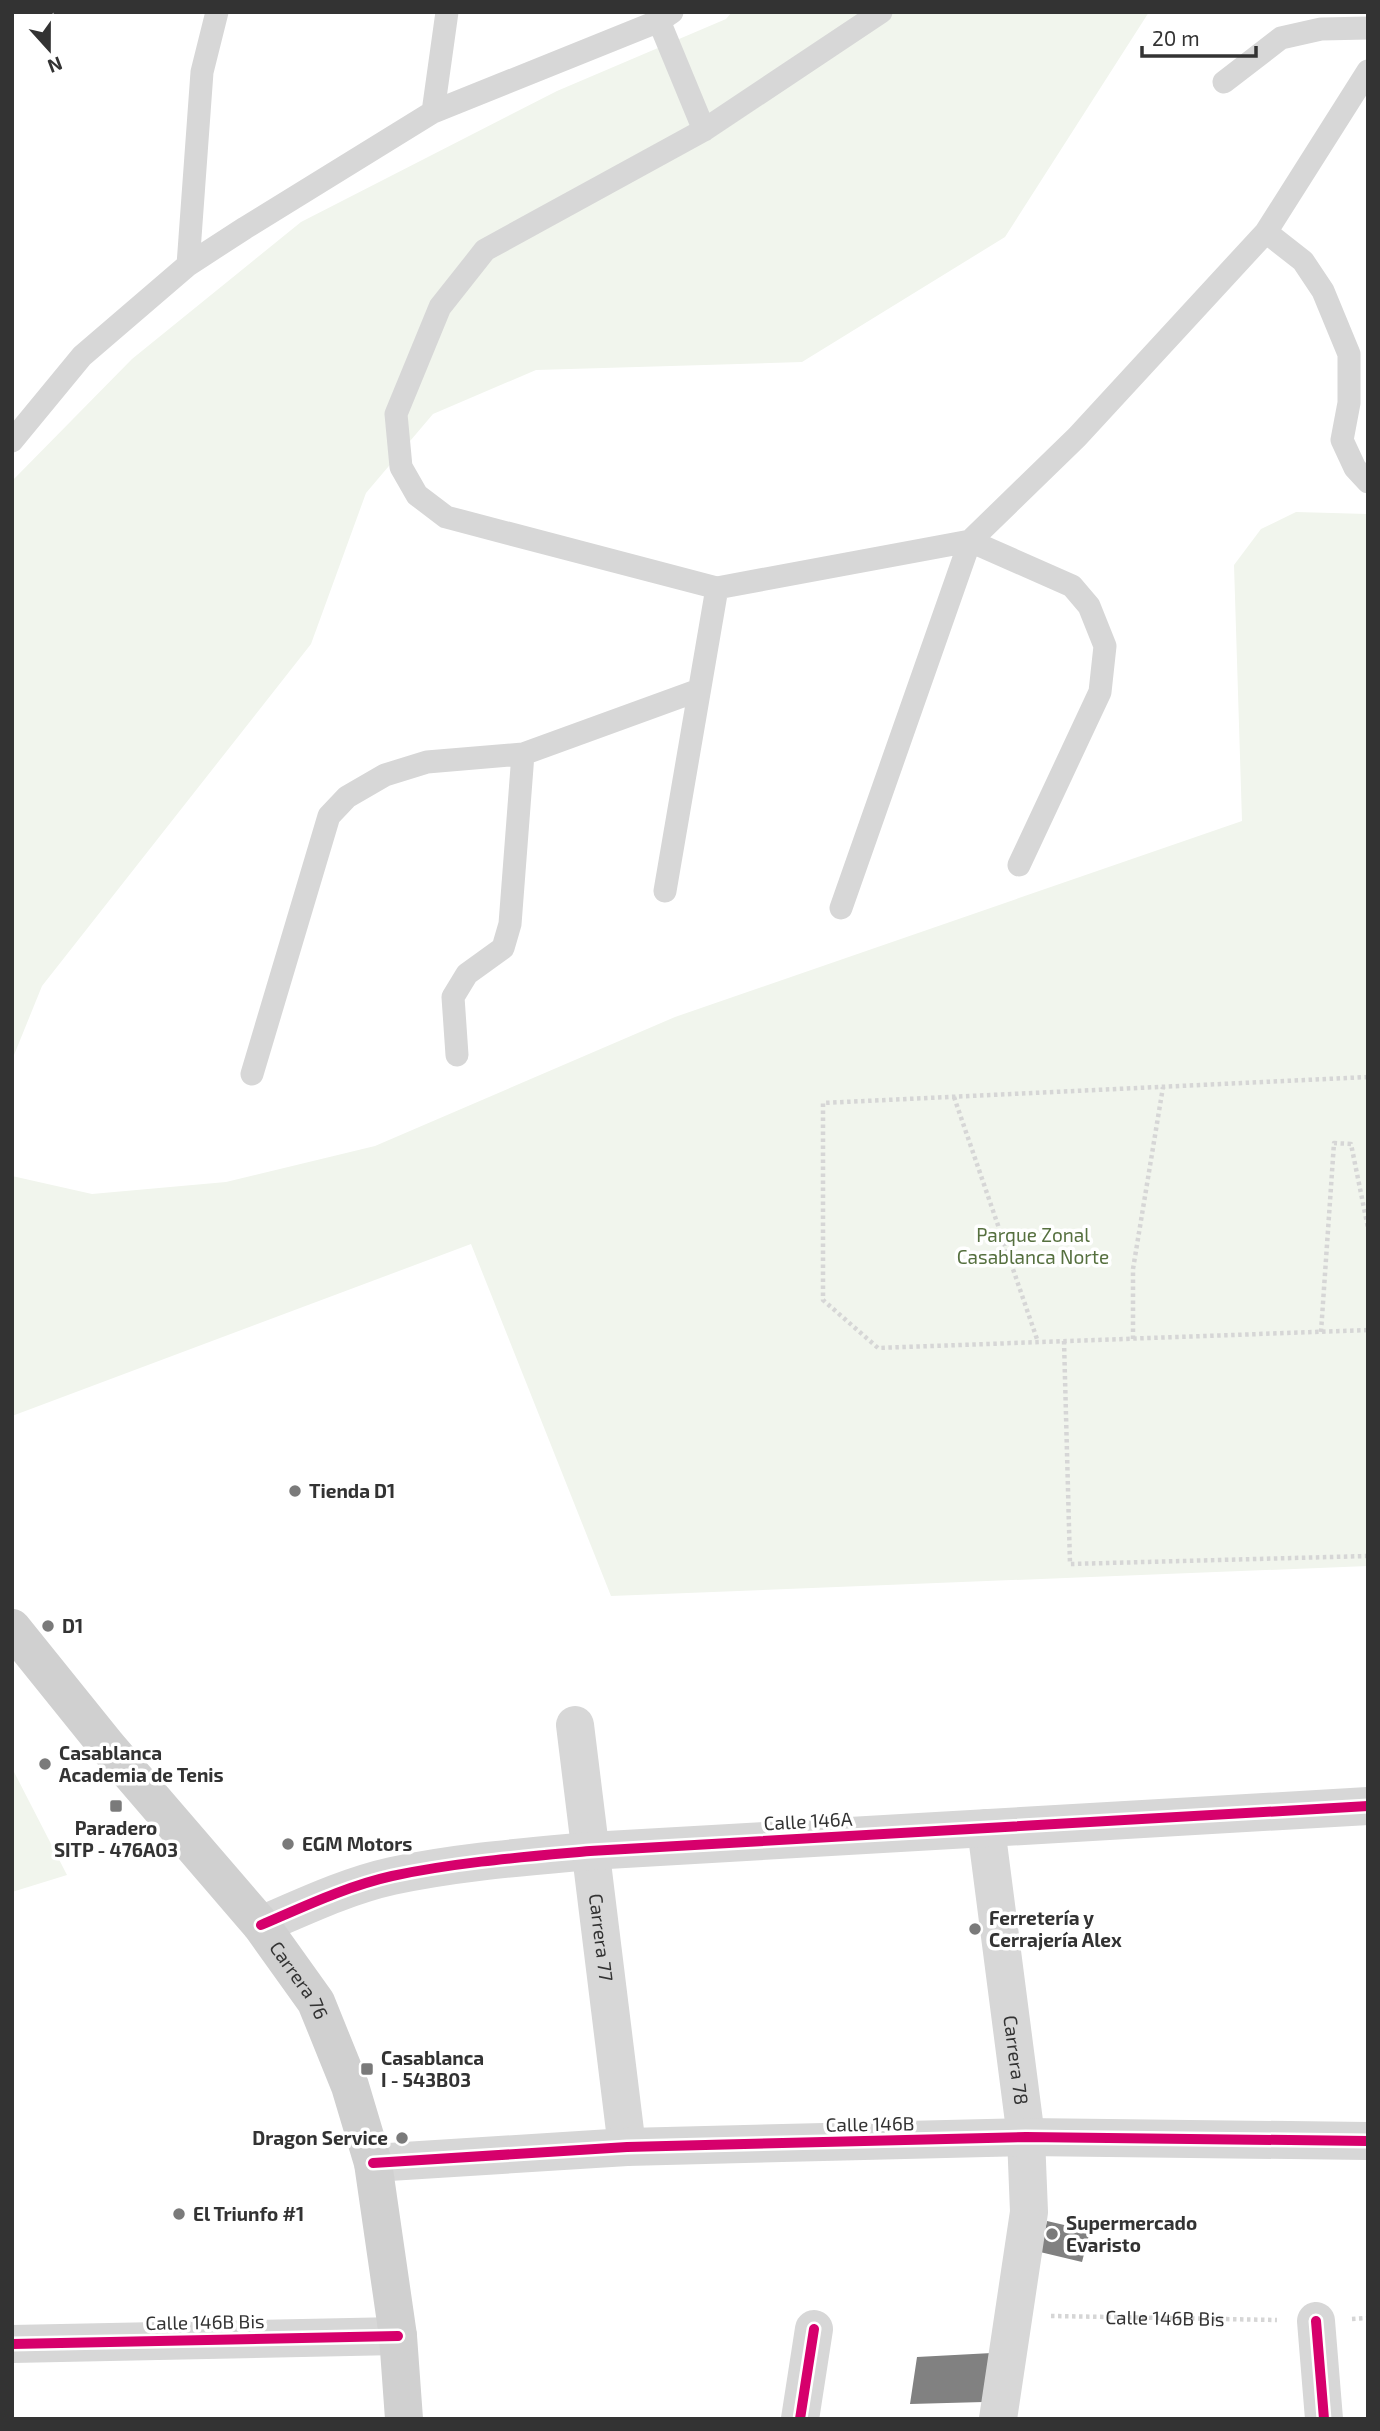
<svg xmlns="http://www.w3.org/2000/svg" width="1380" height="2431" font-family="'Exo 2',sans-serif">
	<rect width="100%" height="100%" fill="#fff"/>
	<!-- green -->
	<path fill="#f1f5ed" d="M 732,12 L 1149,12 L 1005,237 L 802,362 L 536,370 L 433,414 L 366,493 L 311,644 L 42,986 L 12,1060 L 12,481 L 132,359 L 301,222 L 557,91 L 726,19 Z
		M 1296,512 L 1368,514 L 1368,1566 L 611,1596 L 471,1244 L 12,1416 L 12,1176 L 92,1194 L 226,1182 L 375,1146 L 675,1017 L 1242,821 L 1234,565 L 1261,529 Z
		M 12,1768 L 67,1875 L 12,1892 Z"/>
	<!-- building -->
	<path fill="#818181" d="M 1047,2221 L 1090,2231 L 1082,2262 L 1040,2252 Z
		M 992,2353 L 984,2402 L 910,2404 L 917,2357 Z"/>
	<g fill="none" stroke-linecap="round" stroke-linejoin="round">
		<!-- path -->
		<g stroke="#d6d6d6" stroke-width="4.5" stroke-dasharray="3.5 3.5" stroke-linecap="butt">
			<path d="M 1368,1077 L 823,1103 L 823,1300 L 878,1348 L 1368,1330"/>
			<path d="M 954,1097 L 1038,1342"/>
			<path d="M 1321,1332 L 1334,1143 L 1351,1144 L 1368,1228"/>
			<path d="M 1133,1339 L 1133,1269 L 1163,1087"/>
			<path d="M 1064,1341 L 1070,1564 L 1368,1556"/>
			<path id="s1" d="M 1051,2316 L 1277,2320"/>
			<path d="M 1352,2319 L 1368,2318"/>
		</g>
		<!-- lane -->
		<path stroke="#d7d7d7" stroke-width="23" d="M 881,12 L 704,130 L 485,250 L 440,307 L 396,414 L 401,467 L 417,495 L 446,517 L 717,588 L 970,541 L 1077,437 L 1266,232 L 1368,71
			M 659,21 L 704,130
			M 1224,82 L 1281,38 L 1321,29 L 1368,28
			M 433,112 L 447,12
			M 1266,232 L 1303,261 L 1323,291 L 1349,354 L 1349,403 L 1342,440 L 1355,468 L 1368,482
			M 188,265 L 202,72 L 217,12
			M 12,441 L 82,356 L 188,265 L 245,228 L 433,112 L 659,21 L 672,12
			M 665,891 L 717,588
			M 841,908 L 970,541 L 1072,586 L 1089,606 L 1105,646 L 1100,692 L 1019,865
			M 457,1055 L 453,997 L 467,974 L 503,948 L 510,924 L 523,754
			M 252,1074 L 329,816 L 347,797 L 385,775 L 427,762 L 523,754 L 699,690"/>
		<!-- street -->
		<g stroke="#d7d7d7" stroke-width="38">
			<path id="s2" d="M 575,1725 L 627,2147"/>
			<path id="s3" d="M 986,1828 L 1026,2137 L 1029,2212 L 998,2419"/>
			<path d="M 261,1925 C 303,1907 347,1886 392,1876 C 458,1862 524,1857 590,1851 L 1368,1806"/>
			<path d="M 373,2163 L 627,2147 L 1026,2137 L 1368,2141"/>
			<path d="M 1316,2321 L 1324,2419"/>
			<path d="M 12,2344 L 398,2336"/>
			<path d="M 800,2419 L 814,2329"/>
		</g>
		<!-- secondary -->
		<path stroke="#d0d0d0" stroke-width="38" id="s4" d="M 12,1628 L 107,1746 L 261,1925 L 316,2002 L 350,2086 L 373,2163 L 398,2336 L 404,2419"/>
		<!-- cycleway casing -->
		<g stroke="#fff" stroke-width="15">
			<path id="cycleway" d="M 261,1925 C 303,1907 347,1886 392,1876 C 458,1862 524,1857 590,1851 L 1368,1806
				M 373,2163 L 627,2147 L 1026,2137 L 1368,2141
				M 1316,2321 L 1324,2419
				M 12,2344 L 398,2336
				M 800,2419 L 814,2329"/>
		</g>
		<!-- cycleway -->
		<use href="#cycleway" stroke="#d6006c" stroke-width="10"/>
	</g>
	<!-- markers -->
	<g fill="#7a7a7a" stroke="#fff" stroke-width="2.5">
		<circle cx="295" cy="1491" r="7"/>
		<circle cx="48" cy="1626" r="7"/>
		<circle cx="45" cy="1764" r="7"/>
		<rect x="109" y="1799" width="14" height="14" rx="3.5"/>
		<circle cx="288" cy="1844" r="7"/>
		<circle cx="975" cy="1929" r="7"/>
		<rect x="360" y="2062" width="14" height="14" rx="3.5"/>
		<circle cx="402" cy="2138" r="7"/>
		<circle cx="179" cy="2214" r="7"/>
		<circle cx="1052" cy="2234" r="7"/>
	</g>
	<g text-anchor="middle" stroke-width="7" stroke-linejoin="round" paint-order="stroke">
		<!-- park labels -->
		<g font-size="19" fill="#56703f" stroke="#fff">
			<text x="1033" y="1242">Parque Zonal<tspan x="1033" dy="22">Casablanca Norte</tspan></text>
		</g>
		<!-- poi labels -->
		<g font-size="19" font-weight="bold" fill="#333" stroke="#fff" text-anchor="start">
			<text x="309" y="1498">Tienda D1</text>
			<text x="62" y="1633">D1</text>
			<text x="59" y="1760">Casablanca<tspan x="59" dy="22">Academia de Tenis</tspan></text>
			<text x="116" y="1835" text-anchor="middle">Paradero<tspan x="116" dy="22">SITP - 476A03</tspan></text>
			<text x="302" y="1851">EGM Motors</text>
			<text x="989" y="1925">Ferretería y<tspan x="989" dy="22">Cerrajería Alex</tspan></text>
			<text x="381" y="2065">Casablanca<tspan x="381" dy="22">I - 543B03</tspan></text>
			<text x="388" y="2145" text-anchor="end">Dragon Service</text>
			<text x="193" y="2221">El Triunfo #1</text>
			<text x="1066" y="2230">Supermercado<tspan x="1066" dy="22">Evaristo</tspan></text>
		</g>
		<!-- street labels -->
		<g font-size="19" fill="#333" stroke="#fff">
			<text transform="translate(808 1821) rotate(-3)" y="7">Calle 146A</text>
			<text dy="7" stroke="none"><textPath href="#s2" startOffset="214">Carrera 77</textPath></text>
			<text dy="7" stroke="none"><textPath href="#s4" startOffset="455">Carrera 76</textPath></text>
			<text dy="7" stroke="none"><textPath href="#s3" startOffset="234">Carrera 78</textPath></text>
			<text transform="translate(870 2124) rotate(-1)" y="7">Calle 146B</text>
			<text dy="7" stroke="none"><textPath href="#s1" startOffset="114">Calle 146B Bis</textPath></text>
			<text transform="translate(205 2322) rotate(-1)" y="7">Calle 146B Bis</text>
		</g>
	</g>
	<!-- border -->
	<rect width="1380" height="2431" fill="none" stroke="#333333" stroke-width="28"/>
	<!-- north arrow -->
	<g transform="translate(49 49) rotate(159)" stroke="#ffffff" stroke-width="5" paint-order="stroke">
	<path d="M0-5L12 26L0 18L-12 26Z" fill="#333333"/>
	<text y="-10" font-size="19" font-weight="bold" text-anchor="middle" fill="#333333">N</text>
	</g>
	<!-- scale -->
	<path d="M1142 46v10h114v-10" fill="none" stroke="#333333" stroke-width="3.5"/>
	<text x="1152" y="46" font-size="21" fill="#333333" stroke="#ffffff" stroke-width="5" paint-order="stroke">20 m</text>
</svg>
